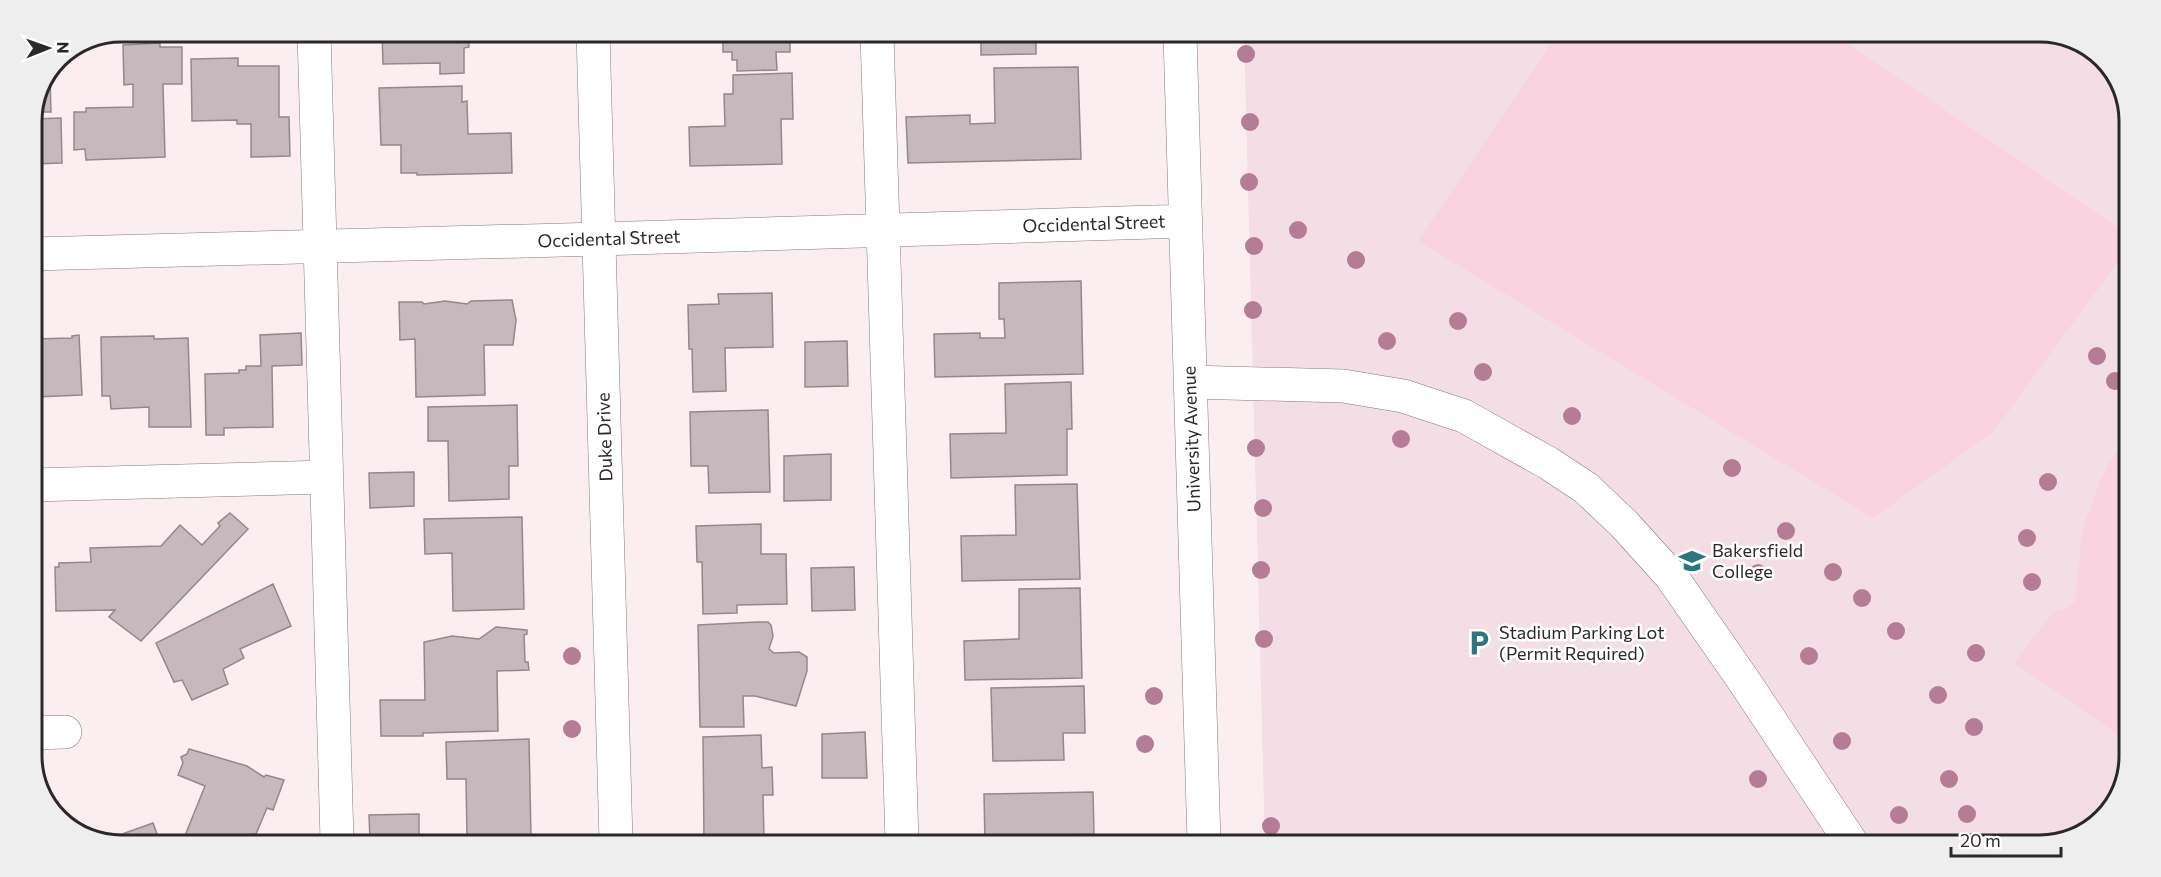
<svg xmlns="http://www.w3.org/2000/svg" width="2161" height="877" font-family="Commissioner,sans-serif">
	<rect width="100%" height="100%" fill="#faeef1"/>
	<!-- built -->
	<path fill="#f2dee4" d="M 1244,35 L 2074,38 L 2114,71 L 2129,116 L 2123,790 L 2090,830 L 2040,845 L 1265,843 Z"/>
	<!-- green -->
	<path fill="#f9d4e0" d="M 1556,36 L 1837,37 L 2128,234 L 2128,248 L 1994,431 L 1873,518 L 1418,241 Z
		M 2126,435 L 2123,738 L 2014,663 L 2054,610 L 2065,610 L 2075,601 L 2082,531 L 2102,476 Z"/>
	<!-- building -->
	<path fill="#c5b9bd" stroke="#93888b" stroke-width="1.5" d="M 382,32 L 467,33 L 468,35 L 469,47 L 464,48 L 464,73 L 440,74 L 440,63 L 383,64 Z
		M 723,34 L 790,34 L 790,52 L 776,52 L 777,70 L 737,71 L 737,60 L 732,60 L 732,52 L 723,52 Z
		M 981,34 L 1036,35 L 1036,54 L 981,55 Z
		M 160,43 L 160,47 L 182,47 L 182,84 L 163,84 L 165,157 L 86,160 L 85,149 L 74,150 L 74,112 L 86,112 L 86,108 L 133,107 L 133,84 L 124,85 L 123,45 Z
		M 238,58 L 238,66 L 279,66 L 279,117 L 289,117 L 290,156 L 251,157 L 251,124 L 237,124 L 237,120 L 192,121 L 191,59 Z
		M 1078,67 L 1081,159 L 908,163 L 906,117 L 970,115 L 970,124 L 995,123 L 994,68 Z
		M 792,73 L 793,119 L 781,119 L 782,164 L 690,166 L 689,127 L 725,126 L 724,94 L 733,94 L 733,75 Z
		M 50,76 L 51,112 L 33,112 Z
		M 462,86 L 462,102 L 467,101 L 468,134 L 511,133 L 512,173 L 417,175 L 417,173 L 401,173 L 401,145 L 381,145 L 379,88 Z
		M 61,118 L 62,163 L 32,164 L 32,119 Z
		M 1081,281 L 1083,374 L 935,377 L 934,334 L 980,333 L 980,338 L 1005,338 L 1004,319 L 999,319 L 999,283 Z
		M 772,293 L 773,347 L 725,348 L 726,391 L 693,392 L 692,349 L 689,349 L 688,305 L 719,304 L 718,294 Z
		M 512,300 L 516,320 L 513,345 L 484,345 L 485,395 L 416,397 L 415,339 L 400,340 L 399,302 L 422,302 L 424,304 L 445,301 L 467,304 L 471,301 Z
		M 301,333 L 302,365 L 272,366 L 273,427 L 224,428 L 224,435 L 206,435 L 205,374 L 239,373 L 239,370 L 246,370 L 246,366 L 261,366 L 260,335 Z
		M 79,335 L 82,395 L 35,397 L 35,400 L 32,400 L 32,339 L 72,338 L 72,336 Z
		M 154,336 L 154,339 L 188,338 L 191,427 L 149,427 L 149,407 L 111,409 L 110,396 L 102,396 L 101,337 Z
		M 847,341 L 848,386 L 805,387 L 805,342 Z
		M 1071,382 L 1072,429 L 1067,429 L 1067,475 L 951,478 L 950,434 L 1006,433 L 1005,384 Z
		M 517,405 L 518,466 L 509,466 L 509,499 L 449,501 L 448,441 L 428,441 L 428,407 Z
		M 768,410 L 770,492 L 709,493 L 708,466 L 691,466 L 690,412 Z
		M 831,454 L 831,500 L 784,501 L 784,456 Z
		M 414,472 L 414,506 L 370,508 L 369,473 Z
		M 1077,484 L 1080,579 L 962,581 L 961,536 L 1016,535 L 1015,485 Z
		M 230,513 L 248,529 L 141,641 L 109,617 L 115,610 L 56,611 L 55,567 L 59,567 L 59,563 L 91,562 L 90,548 L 161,546 L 180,525 L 202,545 L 220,526 L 218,523 Z
		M 522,517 L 524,609 L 453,611 L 452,553 L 425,554 L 424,519 Z
		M 761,524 L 761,554 L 786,554 L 787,604 L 737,605 L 737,613 L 703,614 L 702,562 L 697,562 L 696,526 Z
		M 32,552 L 40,552 L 41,597 L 32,598 Z
		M 854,567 L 855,610 L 812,611 L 811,568 Z
		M 273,584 L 291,626 L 240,649 L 244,658 L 223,669 L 228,684 L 192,700 L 182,680 L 174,682 L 156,643 Z
		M 1080,588 L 1082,678 L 965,680 L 964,641 L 1019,639 L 1019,589 Z
		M 757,622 L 768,622 L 771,625 L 773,636 L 769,649 L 774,653 L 799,652 L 807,657 L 807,671 L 796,706 L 755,696 L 743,696 L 744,727 L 700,727 L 698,625 Z
		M 496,627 L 527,630 L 527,634 L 524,635 L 525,662 L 528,662 L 529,670 L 497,671 L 498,731 L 423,733 L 423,736 L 381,736 L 380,700 L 425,700 L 424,642 L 452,636 L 479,639 Z
		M 1084,686 L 1085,733 L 1063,733 L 1064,760 L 993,761 L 991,688 Z
		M 865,732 L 867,778 L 822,778 L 822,734 Z
		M 761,735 L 762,768 L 772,767 L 773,795 L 763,795 L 764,840 L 704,841 L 703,737 Z
		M 529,739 L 531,836 L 467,837 L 466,779 L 447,779 L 446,742 Z
		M 189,749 L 247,766 L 264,777 L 266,775 L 284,780 L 273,810 L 267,808 L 256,834 L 250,834 L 248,839 L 184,838 L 205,786 L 178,775 L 183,763 L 181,757 L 187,754 Z
		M 1093,792 L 1094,834 L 1060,835 L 1061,841 L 1065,842 L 985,842 L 984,794 Z
		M 419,814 L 419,840 L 370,840 L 369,815 Z
		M 153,823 L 159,839 L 111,839 L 111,838 Z"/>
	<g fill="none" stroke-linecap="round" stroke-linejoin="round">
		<!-- minor casing -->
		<g stroke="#847a7d" stroke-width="34">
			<path id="minor" d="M 314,32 L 337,840
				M 593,33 L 616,841
				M 877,34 L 902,842
				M 1180,35 L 1204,843
				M 32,254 L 599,239 L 1186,221
				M 1190,382 L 1343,386 L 1403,396 L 1464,416 L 1548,463 L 1586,488 L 1624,524 L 1671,576 L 1744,681 L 1853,845
				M 32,485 L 326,477
				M 32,733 L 65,732"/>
		</g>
		<!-- minor -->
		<use href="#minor" stroke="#fff" stroke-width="33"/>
	</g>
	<!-- trees -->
	<g fill="#b57c96">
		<circle cx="1246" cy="54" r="9"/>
		<circle cx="1250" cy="122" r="9"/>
		<circle cx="1249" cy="182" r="9"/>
		<circle cx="1298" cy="230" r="9"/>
		<circle cx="1254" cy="246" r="9"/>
		<circle cx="1356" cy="260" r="9"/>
		<circle cx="1253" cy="310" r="9"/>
		<circle cx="1458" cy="321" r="9"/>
		<circle cx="1387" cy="341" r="9"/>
		<circle cx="2097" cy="356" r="9"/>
		<circle cx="1483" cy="372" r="9"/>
		<circle cx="2115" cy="381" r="9"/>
		<circle cx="1572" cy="416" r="9"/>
		<circle cx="1401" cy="439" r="9"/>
		<circle cx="1256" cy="448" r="9"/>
		<circle cx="1732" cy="468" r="9"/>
		<circle cx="2048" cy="482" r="9"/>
		<circle cx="1263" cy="508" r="9"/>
		<circle cx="1786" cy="531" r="9"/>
		<circle cx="2027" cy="538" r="9"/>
		<circle cx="1261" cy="570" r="9"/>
		<circle cx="1833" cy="572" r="9"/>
		<circle cx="1758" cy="573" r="9"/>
		<circle cx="2032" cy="582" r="9"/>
		<circle cx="1862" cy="598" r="9"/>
		<circle cx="1896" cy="631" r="9"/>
		<circle cx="1264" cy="639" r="9"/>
		<circle cx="1976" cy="653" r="9"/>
		<circle cx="572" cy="656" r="9"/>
		<circle cx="1809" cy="656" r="9"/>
		<circle cx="1938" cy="695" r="9"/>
		<circle cx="1154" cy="696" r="9"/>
		<circle cx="1974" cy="727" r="9"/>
		<circle cx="572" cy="729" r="9"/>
		<circle cx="1842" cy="741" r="9"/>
		<circle cx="1145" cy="744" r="9"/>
		<circle cx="1758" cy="779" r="9"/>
		<circle cx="1949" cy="779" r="9"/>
		<circle cx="1967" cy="814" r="9"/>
		<circle cx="1899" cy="815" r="9"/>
		<circle cx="1271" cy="826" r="9"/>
	</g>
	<!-- icons -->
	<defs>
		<g id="university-bare" transform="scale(2.07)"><path d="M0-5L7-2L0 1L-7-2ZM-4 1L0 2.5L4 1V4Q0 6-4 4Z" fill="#2d767f" stroke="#fff" stroke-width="2.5" paint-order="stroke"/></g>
		<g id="parking-bare" transform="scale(2.07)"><path d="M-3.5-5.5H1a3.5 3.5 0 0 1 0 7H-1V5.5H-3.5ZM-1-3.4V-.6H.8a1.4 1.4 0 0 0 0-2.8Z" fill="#2d767f" stroke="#fff" stroke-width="2.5" paint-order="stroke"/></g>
	</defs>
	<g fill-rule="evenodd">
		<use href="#university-bare" x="1692" y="561"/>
		<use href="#parking-bare" x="1479" y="643"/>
	</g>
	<g text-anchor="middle" stroke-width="5" stroke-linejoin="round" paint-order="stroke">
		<!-- street labels -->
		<g font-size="18" fill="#2c2829" stroke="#fff">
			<text transform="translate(1094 224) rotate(-2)" y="6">Occidental Street</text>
			<text transform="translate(609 239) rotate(-2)" y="6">Occidental Street</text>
			<text transform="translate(605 437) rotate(-92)" y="6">Duke Drive</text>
			<text transform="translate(1192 439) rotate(-92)" y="6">University Avenue</text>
		</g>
		<!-- poi labels -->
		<g font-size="18" fill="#2c2829" stroke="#fff" text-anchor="start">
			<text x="1712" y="557">Bakersfield<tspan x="1712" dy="21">College</tspan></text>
			<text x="1499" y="639">Stadium Parking Lot<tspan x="1499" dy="21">(Permit Required)</tspan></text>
		</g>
	</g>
	<!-- crop -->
	<path d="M0 0H2161V877H0ZM121 42H2040A79 79 0 0 1 2119 121V756A79 79 0 0 1 2040 835H121A79 79 0 0 1 42 756V121A79 79 0 0 1 121 42Z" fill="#eee" fill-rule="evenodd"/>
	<path fill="none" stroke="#2c2829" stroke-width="3" d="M121 42H2040A79 79 0 0 1 2119 121V756A79 79 0 0 1 2040 835H121A79 79 0 0 1 42 756V121A79 79 0 0 1 121 42Z"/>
	<!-- north arrow -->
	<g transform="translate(48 48) rotate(89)" stroke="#ffffff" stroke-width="4.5" paint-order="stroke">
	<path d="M0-4.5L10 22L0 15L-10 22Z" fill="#2c2829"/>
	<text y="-9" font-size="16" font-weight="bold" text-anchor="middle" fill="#2c2829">N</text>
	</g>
	<!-- scale -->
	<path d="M1951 847v9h110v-9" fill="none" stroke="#2c2829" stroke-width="3"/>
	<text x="1960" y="847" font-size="18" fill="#2c2829" stroke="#ffffff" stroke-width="4.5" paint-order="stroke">20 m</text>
</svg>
